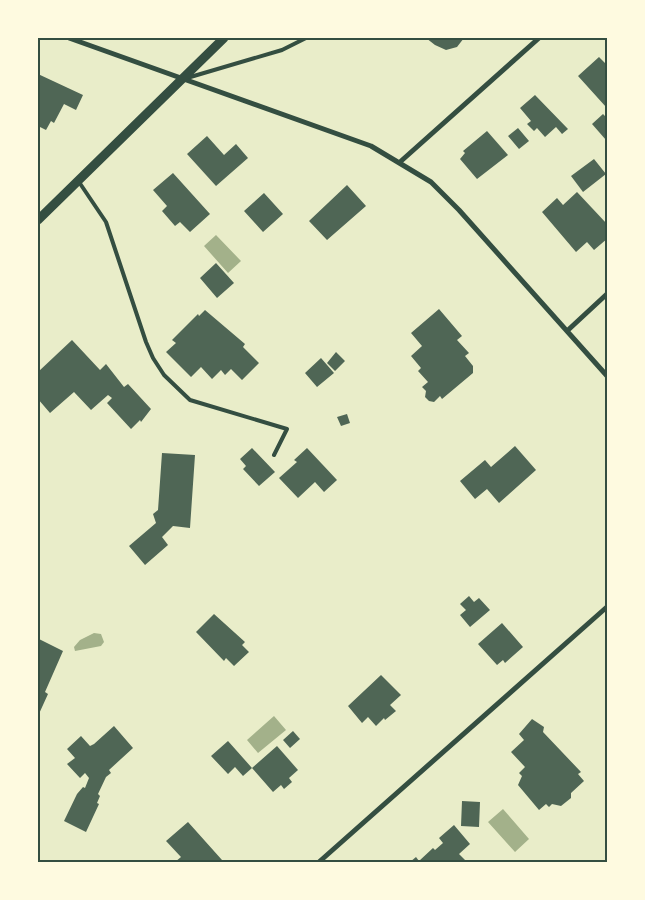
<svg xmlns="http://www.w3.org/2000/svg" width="645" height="900" font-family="'Space Grotesk',sans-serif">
	<rect width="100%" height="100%" fill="#e9edc9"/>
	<!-- water -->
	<path fill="#a3b18a" d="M 216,235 L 241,261 L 228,273 L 204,246 Z
		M 94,633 L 101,634 L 104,642 L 101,646 L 75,651 L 74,647 L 80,640 Z
		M 274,716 L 286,730 L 258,753 L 247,740 Z
		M 503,809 L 529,839 L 515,852 L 488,822 Z"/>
	<!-- building -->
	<path fill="#4f6655" d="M 426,38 L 464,38 L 457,47 L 446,50 L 435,45 Z
		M 599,57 L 608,66 L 606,107 L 578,76 Z
		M 38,74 L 83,95 L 76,110 L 64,104 L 54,123 L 51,121 L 46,130 L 38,126 Z
		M 535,95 L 568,129 L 562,134 L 556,127 L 545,137 L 537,128 L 534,131 L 527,124 L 531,121 L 520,108 Z
		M 603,114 L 608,119 L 606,140 L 592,124 Z
		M 518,128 L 529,141 L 519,149 L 508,136 Z
		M 487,131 L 508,155 L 477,179 L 460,159 L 465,153 L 463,151 Z
		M 207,136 L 224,155 L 236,144 L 248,158 L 216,186 L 187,154 Z
		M 594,159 L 606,174 L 583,192 L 571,176 Z
		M 173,173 L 210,214 L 190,232 L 180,222 L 175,226 L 162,211 L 167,206 L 153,190 Z
		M 347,185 L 366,206 L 327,240 L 309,221 Z
		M 577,192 L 607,224 L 605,226 L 608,230 L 608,238 L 594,250 L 587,242 L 576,252 L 542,212 L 557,198 L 563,205 Z
		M 264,193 L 283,214 L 263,232 L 244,211 Z
		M 216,263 L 234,283 L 217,298 L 200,278 Z
		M 439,309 L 462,336 L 457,340 L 469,353 L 465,356 L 473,366 L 473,373 L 442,399 L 440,396 L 434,402 L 429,401 L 425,397 L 426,391 L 422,387 L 428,382 L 418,371 L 421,368 L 411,356 L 422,346 L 411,333 Z
		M 205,310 L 245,344 L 243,347 L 259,363 L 242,380 L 231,369 L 225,375 L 221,370 L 212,379 L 201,367 L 191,377 L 166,352 L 176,343 L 172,340 L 198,314 L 199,316 Z
		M 72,340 L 100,370 L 106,364 L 124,387 L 128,384 L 151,409 L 141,422 L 140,420 L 131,429 L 107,403 L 112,398 L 108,395 L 91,410 L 74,392 L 50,413 L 38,399 L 38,372 Z
		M 336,352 L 345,361 L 335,371 L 327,363 Z
		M 321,358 L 334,373 L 317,387 L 305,373 Z
		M 347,414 L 350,423 L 341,426 L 337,417 Z
		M 515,446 L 536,470 L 499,503 L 487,489 L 475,499 L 460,481 L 485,460 L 491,467 Z
		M 252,448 L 275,472 L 259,486 L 243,469 L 246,466 L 240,459 Z
		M 307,448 L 337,480 L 324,492 L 315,482 L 298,498 L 279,478 L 297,462 L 294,460 Z
		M 162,453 L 195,455 L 190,528 L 173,526 L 162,537 L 168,545 L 145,565 L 129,546 L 156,523 L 153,514 L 158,510 Z
		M 469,596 L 474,602 L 479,598 L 490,610 L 470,627 L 460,615 L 466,610 L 460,604 Z
		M 214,614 L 245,642 L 242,645 L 249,652 L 234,666 L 226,658 L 224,661 L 196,632 Z
		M 502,623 L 523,647 L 505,663 L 503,660 L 497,665 L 478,644 Z
		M 39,639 L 63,651 L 45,692 L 48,694 L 38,716 Z
		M 381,675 L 401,695 L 390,705 L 396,711 L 385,720 L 384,718 L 376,726 L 368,717 L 362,723 L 348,706 Z
		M 532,719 L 544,727 L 543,732 L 581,772 L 578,774 L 584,781 L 571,793 L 571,798 L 561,806 L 552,804 L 549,807 L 546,804 L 539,810 L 518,785 L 522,776 L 519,773 L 525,767 L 511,752 L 524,740 L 519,734 Z
		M 114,726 L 133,748 L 109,770 L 111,773 L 106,777 L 98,794 L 100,796 L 97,803 L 99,804 L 86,832 L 64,821 L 77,794 L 83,787 L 85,788 L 89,778 L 85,773 L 80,778 L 67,764 L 75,758 L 67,749 L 81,736 L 90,746 L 94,744 Z
		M 293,731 L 300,739 L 290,748 L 283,740 Z
		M 228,741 L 252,768 L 243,776 L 235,767 L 228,774 L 211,756 Z
		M 277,746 L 298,770 L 289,778 L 292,782 L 284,789 L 281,785 L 273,792 L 252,768 Z
		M 462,801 L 480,802 L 479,827 L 461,826 Z
		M 188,822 L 222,860 L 218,862 L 175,862 L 181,857 L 166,841 Z
		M 454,825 L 470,844 L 459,854 L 467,862 L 410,862 L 416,857 L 419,861 L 433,848 L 435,850 L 443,843 L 439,838 Z"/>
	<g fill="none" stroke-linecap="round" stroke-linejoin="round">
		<!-- service -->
		<path stroke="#344e41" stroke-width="4" d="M 187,78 L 282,50 L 306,38
			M 79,182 L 106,222 L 146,342 L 153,358 L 164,375 L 190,400 L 287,429 L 274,455"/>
		<!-- minor -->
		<path stroke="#344e41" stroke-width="5" d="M 69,38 L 371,146 L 431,182 L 459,210 L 608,377
			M 400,162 L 539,38
			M 567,331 L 608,293
			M 319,862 L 608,606"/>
		<!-- tertiary -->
		<path stroke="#344e41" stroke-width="9" d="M 38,220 L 224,38"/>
	</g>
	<!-- border -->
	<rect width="645" height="900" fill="none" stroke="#fefae0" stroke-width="78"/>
	<rect x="39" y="39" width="567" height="822" fill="none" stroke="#344e41" stroke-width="2"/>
</svg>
